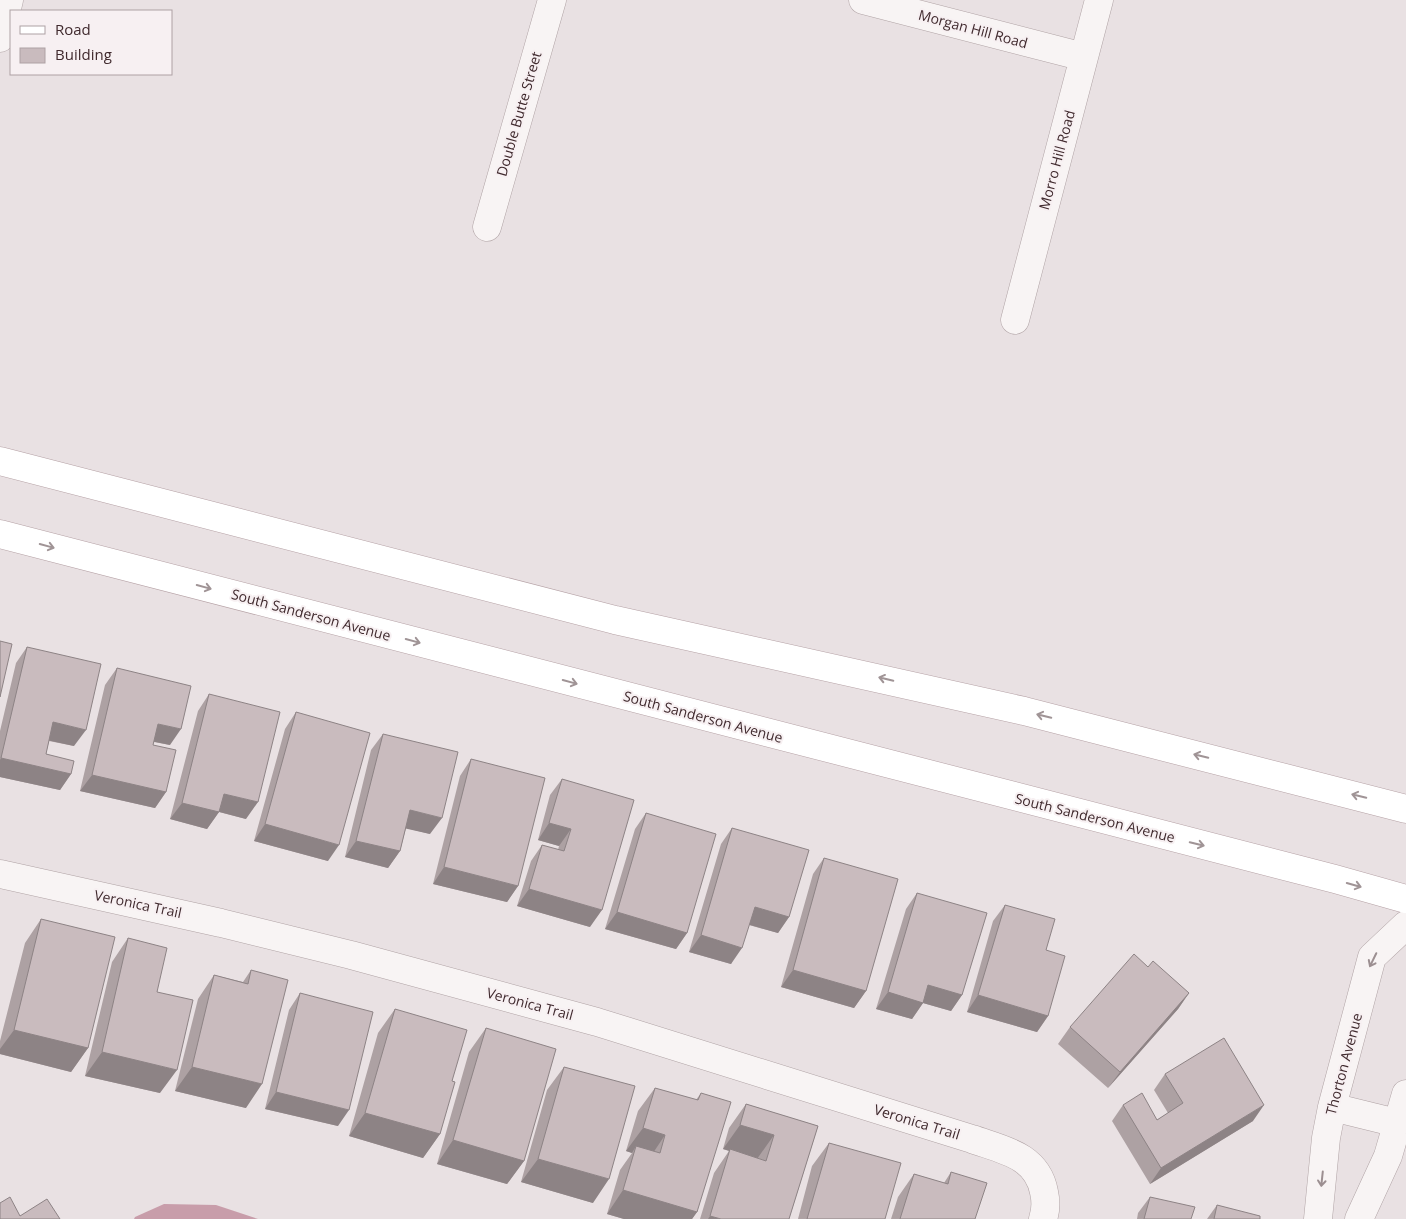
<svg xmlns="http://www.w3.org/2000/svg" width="1406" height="1219" font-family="'Open Sans',sans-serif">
	<rect width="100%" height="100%" fill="#e9e1e3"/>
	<!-- water -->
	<path fill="#c89daa" d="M 164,1204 L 216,1205 L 258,1219 L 134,1219 L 135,1217 Z"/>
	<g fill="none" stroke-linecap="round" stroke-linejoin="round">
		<!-- minor casing -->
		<g stroke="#b0a3a5" stroke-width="29">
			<path id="minor" d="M 863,0 L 1084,57
				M 0,38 L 9,0
				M 487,227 L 552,0
				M 1015,320 L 1099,0
				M 0,874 L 221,923 L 351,955 L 597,1022 L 972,1139 C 1003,1150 1037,1155 1044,1192 C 1046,1201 1046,1210 1043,1219
				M 1332,1107 L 1397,1123
				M 1318,1219 L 1326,1138 L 1332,1107 L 1372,957 L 1406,925
				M 1359,1219 L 1388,1156 L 1406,1094"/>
		</g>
		<!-- major casing -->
		<g stroke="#b5a1a5" stroke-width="29">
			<path id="major" d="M 0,461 L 615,620 L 1024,711 L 1406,809
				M 0,534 L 1335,879 L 1406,899"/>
		</g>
		<!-- minor -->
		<use href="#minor" stroke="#f8f4f4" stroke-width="28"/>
		<!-- major -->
		<use href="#major" stroke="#fff" stroke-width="28"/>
	</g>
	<!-- wall -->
	<path fill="#ada1a3" d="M 27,647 L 74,746 L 49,741 L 46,754 L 71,774 L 60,790 L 0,777 L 0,731 L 16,663 Z
		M 117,668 L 170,745 L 154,742 L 153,745 L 166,792 L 155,808 L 80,791 L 105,685 Z
		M 209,694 L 246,819 L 219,812 L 207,829 L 170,819 L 198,711 Z
		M 296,712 L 328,861 L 254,841 L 285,729 Z
		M 383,734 L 430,834 L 406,828 L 400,851 L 388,868 L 345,857 L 371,750 Z
		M 471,759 L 518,886 L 507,902 L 433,884 L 460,776 Z
		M 562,779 L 590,927 L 517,906 L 531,861 L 542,845 L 558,850 L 559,846 L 538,840 L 550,795 Z
		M 646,813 L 687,933 L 676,949 L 605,929 L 635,829 Z
		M 732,828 L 789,917 L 778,933 L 749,925 L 731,964 L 689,952 L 721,844 Z
		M 824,858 L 866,991 L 854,1008 L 781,987 L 813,874 Z
		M 917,893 L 962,995 L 951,1011 L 923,1003 L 912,1019 L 876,1009 L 906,909 Z
		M 1005,905 L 1046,950 L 1048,1016 L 1037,1032 L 967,1012 L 993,921 Z
		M 41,919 L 88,1048 L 71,1072 L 0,1054 L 0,1041 L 25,943 Z
		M 128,938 L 157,992 L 160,1093 L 85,1076 L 112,962 Z
		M 1148,967 L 1189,993 L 1178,1009 L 1108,1088 L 1058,1044 L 1070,1027 Z
		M 251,970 L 246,1108 L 175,1091 L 198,999 L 214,975 L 243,982 Z
		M 300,993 L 338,1126 L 265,1109 L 289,1010 Z
		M 395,1009 L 452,1081 L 440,1134 L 423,1158 L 349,1136 L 378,1033 Z
		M 486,1028 L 524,1161 L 507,1184 L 437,1164 L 469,1052 Z
		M 564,1067 L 593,1203 L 521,1182 L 547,1090 Z
		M 1165,1074 L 1253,1121 L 1150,1184 L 1112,1121 L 1123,1105 L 1157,1120 L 1168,1113 L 1154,1090 Z
		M 655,1088 L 696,1100 L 701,1093 L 697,1212 L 692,1219 L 624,1219 L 607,1214 L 620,1170 L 632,1153 L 626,1151 L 638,1111 Z
		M 746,1104 L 818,1126 L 789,1219 L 700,1219 L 714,1173 L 729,1151 L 723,1149 L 729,1128 Z
		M 829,1143 L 885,1219 L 798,1219 L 812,1166 Z
		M 951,1172 L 975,1219 L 891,1219 L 898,1197 L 914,1174 L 944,1183 Z
		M 1150,1197 L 1191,1219 L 1137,1219 L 1138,1213 Z
		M 1217,1205 L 1260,1219 L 1207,1219 Z"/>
	<!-- shaded-wall -->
	<path fill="#8d8385" d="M 53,722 L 86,730 L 74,746 L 42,739 Z
		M 158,724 L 181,729 L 170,745 L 146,740 Z
		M 1,758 L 71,774 L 60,790 L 0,777 L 0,760 Z
		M 92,775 L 166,792 L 155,808 L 80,791 Z
		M 224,794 L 258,802 L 246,819 L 212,810 Z
		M 182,803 L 219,812 L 207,829 L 170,819 Z
		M 410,810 L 442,818 L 430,834 L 399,827 Z
		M 549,823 L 571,829 L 559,846 L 538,840 Z
		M 265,824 L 339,845 L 328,861 L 254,841 Z
		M 356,841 L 400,851 L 388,868 L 345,857 Z
		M 444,867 L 518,886 L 507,902 L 433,884 Z
		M 529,889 L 602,910 L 590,927 L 517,906 Z
		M 755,907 L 789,917 L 778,933 L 743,923 Z
		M 617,912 L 687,933 L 676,949 L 605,929 Z
		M 701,935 L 742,948 L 731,964 L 689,952 Z
		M 793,970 L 866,991 L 854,1008 L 781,987 Z
		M 928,985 L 962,995 L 951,1011 L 923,1003 L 912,1019 L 876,1009 L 888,992 Z
		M 1189,993 L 1178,1009 L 1108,1088 L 1120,1072 Z
		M 978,995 L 1048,1016 L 1037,1032 L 967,1012 Z
		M 14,1030 L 88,1048 L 71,1072 L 0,1054 L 0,1049 Z
		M 102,1052 L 177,1070 L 160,1093 L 85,1076 Z
		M 192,1067 L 262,1084 L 246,1108 L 175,1091 Z
		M 276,1092 L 349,1110 L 338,1126 L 265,1109 Z
		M 1264,1105 L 1253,1121 L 1150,1184 L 1161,1168 Z
		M 365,1113 L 440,1134 L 423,1158 L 349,1136 Z
		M 740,1125 L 774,1135 L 757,1159 L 723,1149 Z
		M 643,1128 L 665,1135 L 649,1159 L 636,1146 L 632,1153 L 626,1151 Z
		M 453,1140 L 524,1161 L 507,1184 L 437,1164 Z
		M 538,1159 L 609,1179 L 593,1203 L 521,1182 Z
		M 623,1190 L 697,1212 L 692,1219 L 624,1219 L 607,1214 Z
		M 710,1216 L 721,1219 L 708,1219 Z"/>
	<!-- building -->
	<path fill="#c9bbbe" stroke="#8d8385" d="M 0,641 L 12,644 L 0,697 Z
		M 27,647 L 101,664 L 86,730 L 53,722 L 46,754 L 74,761 L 71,774 L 1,758 Z
		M 117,668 L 191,686 L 181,729 L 158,724 L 153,745 L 176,750 L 166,792 L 92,775 Z
		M 209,694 L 280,712 L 258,802 L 224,794 L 219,812 L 182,803 Z
		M 296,712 L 370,733 L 339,845 L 265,824 Z
		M 383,734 L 458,752 L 442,818 L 410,810 L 400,851 L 356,841 Z
		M 471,759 L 545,778 L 518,886 L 444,867 Z
		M 562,779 L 634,800 L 602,910 L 529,889 L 542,845 L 564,851 L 571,829 L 549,823 Z
		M 646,813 L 716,834 L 687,933 L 617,912 Z
		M 732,828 L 809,850 L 789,917 L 755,907 L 742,948 L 701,935 Z
		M 824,858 L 898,879 L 866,991 L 793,970 Z
		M 917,893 L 987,913 L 962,995 L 928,985 L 923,1003 L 888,992 Z
		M 1005,905 L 1055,919 L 1046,950 L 1065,956 L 1048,1016 L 978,995 Z
		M 41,919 L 115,937 L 88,1048 L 14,1030 Z
		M 128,938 L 167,948 L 157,992 L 193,1000 L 177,1070 L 102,1052 Z
		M 1134,954 L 1148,967 L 1153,961 L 1189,993 L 1120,1072 L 1070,1027 Z
		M 251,970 L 288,980 L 262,1084 L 192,1067 L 214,975 L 248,984 Z
		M 300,993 L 373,1012 L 349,1110 L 276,1092 Z
		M 395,1009 L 467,1030 L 452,1081 L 455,1082 L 440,1134 L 365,1113 Z
		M 486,1028 L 556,1049 L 524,1161 L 453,1140 Z
		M 1224,1038 L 1264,1105 L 1161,1168 L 1123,1105 L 1142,1093 L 1157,1120 L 1183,1103 L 1165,1074 Z
		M 564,1067 L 635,1086 L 609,1179 L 538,1159 Z
		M 655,1088 L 698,1100 L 701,1093 L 731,1102 L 697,1212 L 623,1190 L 636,1146 L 660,1153 L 665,1135 L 643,1128 Z
		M 746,1104 L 818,1126 L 789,1219 L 721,1219 L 710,1216 L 730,1149 L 766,1161 L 774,1135 L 740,1125 Z
		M 829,1143 L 901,1163 L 885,1219 L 807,1219 Z
		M 951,1172 L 987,1183 L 975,1219 L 900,1219 L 914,1174 L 948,1184 Z
		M 10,1197 L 20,1216 L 47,1199 L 60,1219 L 0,1219 L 0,1203 Z
		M 1150,1197 L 1195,1207 L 1191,1219 L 1144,1219 Z
		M 1217,1205 L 1260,1216 L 1260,1219 L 1214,1219 Z"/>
	<!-- one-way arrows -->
	<defs><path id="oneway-shaft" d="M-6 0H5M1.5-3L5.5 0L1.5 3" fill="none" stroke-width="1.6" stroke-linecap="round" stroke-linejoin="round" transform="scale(1.25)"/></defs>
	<g stroke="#a09496">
		<use href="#oneway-shaft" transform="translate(47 546) rotate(15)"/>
		<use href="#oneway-shaft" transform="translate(204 587) rotate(15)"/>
		<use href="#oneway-shaft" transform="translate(413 641) rotate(15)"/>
		<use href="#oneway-shaft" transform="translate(886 679) rotate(-167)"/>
		<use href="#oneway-shaft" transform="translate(570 682) rotate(15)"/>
		<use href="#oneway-shaft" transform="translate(1044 716) rotate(-166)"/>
		<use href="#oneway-shaft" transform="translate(1201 756) rotate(-166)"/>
		<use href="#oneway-shaft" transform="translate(1359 796) rotate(-166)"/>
		<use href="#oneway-shaft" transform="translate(1197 844) rotate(14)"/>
		<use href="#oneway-shaft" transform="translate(1354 885) rotate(16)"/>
	</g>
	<g stroke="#9c8f91">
		<use href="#oneway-shaft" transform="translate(1373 960) rotate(116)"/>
		<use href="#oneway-shaft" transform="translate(1322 1179) rotate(96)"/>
	</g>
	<g text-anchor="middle" stroke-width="4" stroke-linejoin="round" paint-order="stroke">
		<!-- street labels -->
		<g font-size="14" fill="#402a2e" stroke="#f7f0f2">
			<text transform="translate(973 29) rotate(15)" y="5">Morgan Hill Road</text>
			<text transform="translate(519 114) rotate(-74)" y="5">Double Butte Street</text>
			<text transform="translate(1057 160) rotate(-75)" y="5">Morro Hill Road</text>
			<text transform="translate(311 615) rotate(15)" y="5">South Sanderson Avenue</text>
			<text transform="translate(703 717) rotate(15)" y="5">South Sanderson Avenue</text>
			<text transform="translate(1095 818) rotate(14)" y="5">South Sanderson Avenue</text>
			<text transform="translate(138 904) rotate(12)" y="5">Veronica Trail</text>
			<text transform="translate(530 1004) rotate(15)" y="5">Veronica Trail</text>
			<text transform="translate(1344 1064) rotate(-75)" y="5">Thorton Avenue</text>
			<text transform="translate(917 1122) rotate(17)" y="5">Veronica Trail</text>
		</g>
	</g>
	<!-- legend -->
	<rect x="10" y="10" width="162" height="65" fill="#f7f0f2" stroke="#aea1a4"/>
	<rect x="20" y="26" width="25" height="8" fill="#ffffff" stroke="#aea1a4"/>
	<text x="55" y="35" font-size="15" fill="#402a2e">Road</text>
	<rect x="20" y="48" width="25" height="15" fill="#c9bbbe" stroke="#aea1a4"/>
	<text x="55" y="60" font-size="15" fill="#402a2e">Building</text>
</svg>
